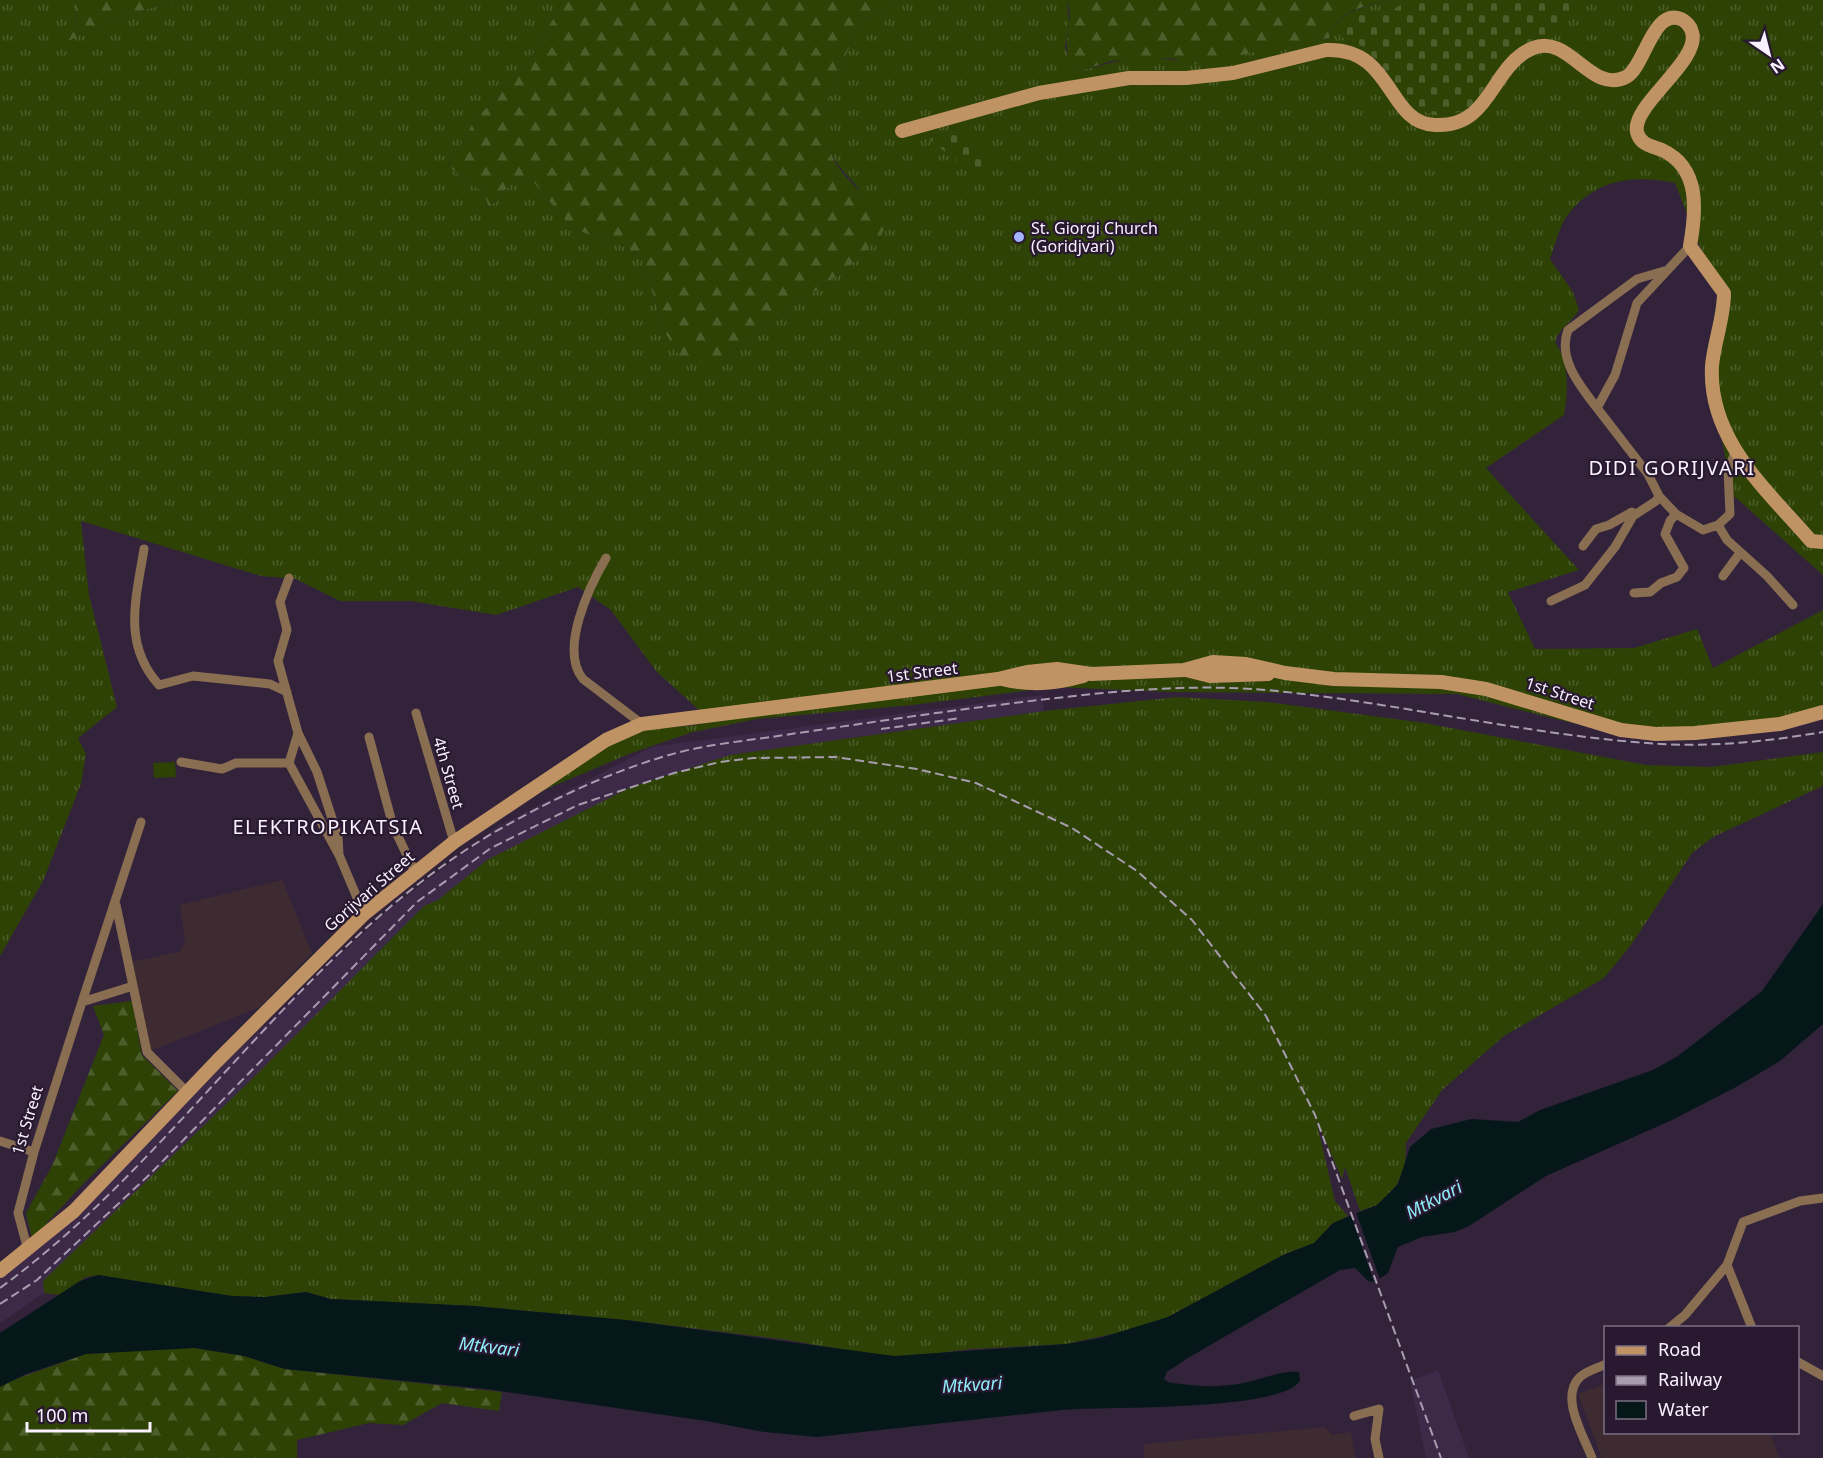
<svg xmlns="http://www.w3.org/2000/svg" width="1823" height="1458" font-family="'Noto Sans',sans-serif">
	<defs>
		<pattern id="grass-tufts" width="24" height="20" patternUnits="userSpaceOnUse" patternTransform="scale(1.5)"><rect width="24" height="20" fill="#2e4206"/><path d="M3 7l-1-3M5 7V3M7 7l1-3M15 17l-1-3M17 17v-4M19 17l1-3" fill="none" stroke="#4d5e2b"/></pattern>
		<pattern id="forest-firs" width="22" height="20" patternUnits="userSpaceOnUse" patternTransform="scale(1.5)"><rect width="22" height="20" fill="#2e4206"/><path d="M5 1l3.5 6h-7zM16 11l3.5 6h-7z" fill="#4d5e2b"/></pattern>
		<pattern id="cemetery-stones" width="16" height="16" patternUnits="userSpaceOnUse" patternTransform="scale(1.5)"><rect width="16" height="16" fill="#2e4206"/><path d="M2 7V4a2 2 0 0 1 4 0v3zM10 15v-3a2 2 0 0 1 4 0v3z" fill="#4d5e2b"/></pattern>
	</defs>
	<rect width="100%" height="100%" fill="#32233b"/>
	<!-- built -->
	<path fill="#3d2a48" d="M 1042,695 L 1044,711 L 730,755 L 380,956 L 44,1281 L 44,1293 L 0,1323 L 0,1273 L 386,912 L 497,827 L 652,747 Z
		M 1438,1370 L 1469,1458 L 1426,1458 L 1410,1381 Z"/>
	<!-- industrial -->
	<path fill="#3e2b32" d="M 282,880 L 312,953 L 260,1007 L 150,1051 L 132,962 L 178,952 L 182,948 L 185,941 L 180,905 Z
		M 1605,1384 L 1606,1432 L 1773,1433 L 1771,1434 L 1779,1458 L 1602,1458 L 1578,1394 Z
		M 1325,1427 L 1332,1435 L 1351,1432 L 1355,1458 L 1144,1458 L 1144,1444 Z"/>
	<!-- grass -->
	<path fill="url(#grass-tufts)" d="M 0,0 L 74,0 L 77,22 L 69,40 L 128,14 L 183,0 L 564,0 L 528,63 L 475,120 L 448,166 L 484,193 L 489,208 C 501,195 511,178 530,178 L 566,221 L 579,231 L 623,246 L 643,260 L 664,331 L 720,359 L 847,268 L 881,235 C 874,222 869,206 861,193 C 852,178 836,167 829,149 C 813,112 848,52 863,18 L 872,17 L 902,0 L 1067,0 L 1069,23 L 1065,48 L 1076,72 C 1107,63 1146,52 1177,61 L 1329,38 C 1336,9 1369,7 1391,0 L 1823,0 L 1823,575 L 1727,490 L 1725,455 L 1705,364 L 1720,299 L 1675,183 C 1634,174 1594,179 1567,216 C 1559,227 1555,246 1550,259 L 1573,292 L 1579,310 C 1572,322 1558,329 1555,343 C 1570,360 1568,393 1564,415 L 1486,468 L 1579,570 L 1508,592 L 1535,649 L 1634,648 L 1697,629 L 1713,668 L 1823,610 L 1823,718 L 1655,737 L 1572,723 L 1457,694 L 1171,692 L 1055,687 L 912,705 L 757,719 L 693,732 L 629,754 L 537,793 C 570,770 605,741 646,730 C 664,726 684,727 702,724 L 700,711 L 656,671 L 611,610 L 578,587 L 496,615 L 411,601 L 340,601 L 296,579 L 261,576 L 81,521 L 89,595 L 117,707 L 78,738 L 86,754 L 81,784 L 43,881 L 0,956 Z
		M 1177,697 L 1268,702 L 1425,723 L 1646,765 L 1711,767 L 1823,752 L 1823,786 L 1713,837 L 1692,853 L 1631,945 L 1604,978 L 1504,1036 L 1442,1090 L 1406,1143 L 1405,1167 L 1393,1192 L 1377,1205 L 1360,1211 L 1345,1167 L 1342,1179 L 1316,1119 L 1335,1201 L 1348,1216 L 1330,1225 L 1323,1236 L 1314,1243 L 1283,1255 L 1168,1317 L 1130,1330 L 1066,1344 L 972,1349 L 929,1354 L 894,1356 L 855,1352 L 788,1340 L 626,1320 L 474,1306 L 331,1299 L 306,1292 L 265,1297 L 232,1296 L 98,1275 L 86,1277 L 59,1295 L 44,1293 L 43,1281 L 255,1076 L 424,906 L 438,900 L 487,860 L 631,787 L 730,755 L 1044,711 Z"/>
	<!-- forest -->
	<path fill="url(#forest-firs)" d="M 74,0 L 183,0 L 128,14 L 68,41 L 77,22 Z
		M 564,0 L 902,0 L 872,17 L 863,18 C 844,62 807,119 837,165 C 852,187 874,201 885,226 L 881,236 L 847,268 L 720,359 L 697,363 L 681,358 L 664,331 L 643,260 L 623,246 L 579,231 L 566,221 L 530,178 C 511,178 501,195 489,208 L 484,193 L 448,166 L 475,120 L 528,63 Z
		M 1067,0 L 1391,0 C 1369,6 1335,9 1329,38 L 1275,47 L 1208,63 L 1191,64 L 1168,58 L 1112,61 L 1076,72 C 1056,40 1076,30 1067,0 Z
		M 132,1001 L 142,1055 L 178,1091 L 82,1185 L 32,1239 L 26,1213 L 52,1166 L 104,1035 L 93,1006 Z
		M 167,1348 L 195,1348 L 244,1356 L 285,1369 L 502,1392 L 499,1411 L 442,1403 L 403,1425 L 369,1423 L 297,1440 L 297,1458 L 0,1458 L 0,1387 L 5,1383 L 86,1354 Z"/>
	<!-- cemetery -->
	<path fill="url(#cemetery-stones)" d="M 1408,0 L 1576,0 L 1554,38 L 1535,38 L 1508,56 L 1469,109 L 1442,117 L 1416,109 L 1366,48 L 1339,36 L 1361,12 L 1388,13 Z
		M 951,132 L 972,138 L 991,166 L 979,179 L 929,139 Z"/>
	<!-- green -->
	<path fill="#2e4206" d="M 175,762 L 176,777 L 154,778 L 153,763 Z"/>
	<!-- water -->
	<path fill="#06171a" d="M 1823,904 L 1823,1024 L 1780,1061 L 1738,1086 L 1672,1120 L 1546,1176 L 1469,1226 L 1455,1232 L 1422,1237 L 1398,1247 L 1388,1273 L 1374,1282 L 1368,1281 L 1355,1268 L 1340,1270 L 1188,1358 L 1167,1372 L 1164,1379 C 1169,1384 1175,1383 1182,1384 C 1202,1387 1223,1387 1243,1383 C 1261,1380 1281,1370 1299,1372 L 1300,1381 C 1278,1412 1105,1406 1062,1410 L 817,1437 L 764,1432 L 706,1421 L 486,1389 L 285,1369 L 244,1356 L 195,1348 L 86,1354 L 26,1374 L 0,1387 L 0,1333 L 80,1281 L 98,1275 L 232,1296 L 265,1297 L 306,1292 L 331,1299 L 474,1306 L 626,1320 L 894,1356 L 1066,1344 L 1100,1338 L 1168,1317 L 1283,1255 L 1314,1243 L 1333,1223 L 1377,1205 L 1398,1184 L 1410,1147 L 1431,1129 L 1471,1119 L 1518,1122 L 1540,1110 L 1653,1070 L 1678,1056 L 1762,991 Z"/>
	<!-- pier -->
	<path fill="#32233b" d="M 1355,1210 L 1381,1282 L 1375,1285 L 1350,1212 Z"/>
	<g fill="none" stroke-linecap="round" stroke-linejoin="round">
		<!-- street -->
		<path stroke="#8a6e51" stroke-width="9" d="M 1597,408 C 1580,386 1557,358 1568,330 L 1637,279 L 1664,271
			M 1735,453 L 1728,469 L 1730,514 L 1718,525 L 1727,540 L 1767,576 L 1793,605
			M 1676,514 L 1703,530 L 1718,525
			M 1583,546 L 1596,529 L 1609,525 L 1632,512
			M 144,549 C 136,599 122,644 159,685 L 193,676 L 270,684 L 287,692
			M 606,558 C 589,587 559,650 583,679 L 642,724
			M 1723,576 L 1740,553
			M 289,578 L 280,602 L 287,630 L 278,661 L 298,733 L 317,772 L 338,837 L 339,855
			M 1634,593 L 1650,592 L 1661,583 L 1677,577 L 1684,568 L 1665,534 L 1670,521 L 1676,514 L 1659,496 L 1648,474 L 1597,408 L 1615,375 L 1637,303 L 1690,246
			M 1551,601 L 1585,585 L 1615,547 L 1633,516 L 1656,501 L 1659,496
			M 416,713 L 454,842
			M 298,733 L 289,763 L 339,855 L 364,914
			M 369,737 L 393,826 L 415,872
			M 181,762 L 222,769 L 236,763 L 289,763
			M 116,905 L 147,1052 L 187,1092
			M 82,1002 L 141,822
			M 0,1141 L 34,1152
			M 28,1250 L 18,1213 L 34,1152 L 82,1002 L 133,986
			M 1727,1265 L 1752,1328
			M 1669,1328 L 1685,1315 L 1727,1265 L 1743,1222 L 1800,1201 L 1823,1198
			M 1798,1362 L 1823,1376
			M 1354,1416 L 1379,1409 L 1375,1439 L 1379,1458
			M 1592,1458 C 1584,1436 1559,1397 1580,1377 C 1586,1371 1598,1368 1606,1364"/>
		<!-- secondary -->
		<path stroke="#c09365" stroke-width="14" d="M 902,131 L 1039,93 L 1129,78 L 1186,78 L 1233,73 L 1326,50 C 1394,47 1386,123 1435,125 C 1492,128 1490,66 1533,48 C 1569,33 1591,95 1626,77 C 1645,67 1652,8 1681,19 C 1686,21 1691,27 1692,32 C 1701,61 1631,105 1637,132 C 1640,145 1652,146 1662,150 C 1701,168 1696,212 1690,246 L 1724,293 C 1724,318 1714,342 1712,366 C 1708,440 1767,490 1811,541 L 1823,542
			M 1186,670 L 1210,676 L 1268,674
			M 1002,679 C 1031,686 1054,684 1083,676
			M 0,1271 L 74,1211 L 217,1061 L 364,914 L 454,842 L 606,740 L 642,724 L 998,679 L 1027,672 L 1057,669 L 1091,674 L 1184,670 L 1213,662 L 1246,664 L 1285,673 L 1334,679 L 1441,682 L 1486,689 L 1621,730 L 1656,734 L 1695,733 L 1780,724 L 1823,712"/>
		<!-- rail -->
		<path stroke="#a89daf" stroke-width="2" stroke-dasharray="9 4.5" stroke-linecap="butt" d="M 881,729 L 961,718
			M 0,1288 C 179,1158 301,946 493,833 C 550,800 615,769 680,752 C 716,743 754,740 791,734 C 854,725 918,715 982,707 C 1080,695 1178,681 1277,691 C 1405,704 1532,736 1661,744 C 1715,747 1770,741 1823,732
			M 0,1304 L 37,1280 L 150,1174 L 417,902 L 491,848 L 578,805 L 674,773 L 720,762 L 753,758 L 835,757 L 917,769 L 976,783 L 1072,828 L 1137,871 L 1192,920 L 1266,1016 L 1315,1115 L 1441,1458"/>
	</g>
	<!-- markers -->
	<circle fill="#a2b2fd" stroke="#281930" stroke-width="2" cx="1019" cy="237" r="6"/>
	<g text-anchor="middle" stroke-width="4.5" stroke-linejoin="round" paint-order="stroke">
		<!-- poi labels -->
		<g font-size="16" fill="#f9f1fe" stroke="#281930" text-anchor="start">
			<text x="1031" y="234">St. Giorgi Church<tspan x="1031" dy="18">(Goridjvari)</tspan></text>
		</g>
		<!-- street labels -->
		<g font-size="16" fill="#f9f1fe" stroke="#281930">
			<text transform="translate(922 672) rotate(-7)" y="6">1st Street</text>
			<text transform="translate(1560 693) rotate(18)" y="6">1st Street</text>
			<text transform="translate(449 773) rotate(74)" y="6">4th Street</text>
			<text transform="translate(369 891) rotate(-41)" y="6">Gorijvari Street</text>
			<text transform="translate(27 1120) rotate(-73)" y="6">1st Street</text>
		</g>
		<!-- water labels -->
		<g font-size="18" font-style="italic" fill="#8fedfa" stroke="#281930">
			<text transform="translate(1434 1200) rotate(-28)" y="6">Mtkvari</text>
			<text transform="translate(489 1347) rotate(7)" y="6">Mtkvari</text>
			<text transform="translate(972 1385) rotate(-4)" y="6">Mtkvari</text>
		</g>
		<!-- quarter labels -->
		<g font-size="20" letter-spacing="1.5" fill="#f9f1fe" stroke="#281930">
			<text x="1672" y="475">DIDI GORIJVARI</text>
			<text x="328" y="834">ELEKTROPIKATSIA</text>
		</g>
	</g>
	<!-- legend -->
	<rect x="1604" y="1326" width="195" height="108" fill="#281930" stroke="#7c6f82" stroke-width="1.5"/>
	<rect x="1616" y="1346" width="30" height="9" fill="#c09365" stroke="#7c6f82" stroke-width="1.5"/>
	<text x="1658" y="1356" font-size="18" fill="#f9f1fe">Road</text>
	<rect x="1616" y="1376" width="30" height="9" fill="#a89daf" stroke="#7c6f82" stroke-width="1.5"/>
	<text x="1658" y="1386" font-size="18" fill="#f9f1fe">Railway</text>
	<rect x="1616" y="1401" width="30" height="18" fill="#06171a" stroke="#7c6f82" stroke-width="1.5"/>
	<text x="1658" y="1416" font-size="18" fill="#f9f1fe">Water</text>
	<!-- north arrow -->
	<g transform="translate(1769 54) rotate(145)" stroke="#281930" stroke-width="4.5" paint-order="stroke">
	<path d="M0-4.5L10 22L0 15L-10 22Z" fill="#f9f1fe"/>
	<text y="-9" font-size="16" font-weight="bold" text-anchor="middle" fill="#f9f1fe">N</text>
	</g>
	<!-- scale -->
	<path d="M27 1422v9h123v-9" fill="none" stroke="#f9f1fe" stroke-width="3"/>
	<text x="36" y="1422" font-size="18" fill="#f9f1fe" stroke="#281930" stroke-width="4.5" paint-order="stroke">100 m</text>
</svg>
